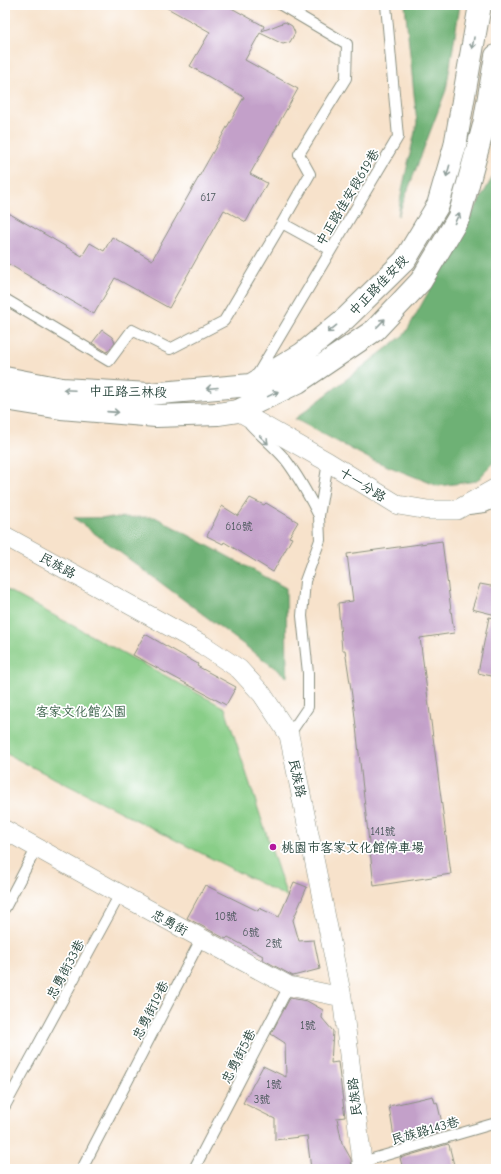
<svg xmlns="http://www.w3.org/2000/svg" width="501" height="1174" font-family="'Comic Neue','LXGW WenKai TC',sans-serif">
	<rect width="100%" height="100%" fill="#fff"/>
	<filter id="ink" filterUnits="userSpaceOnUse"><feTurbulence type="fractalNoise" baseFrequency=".025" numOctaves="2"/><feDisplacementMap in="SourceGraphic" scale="8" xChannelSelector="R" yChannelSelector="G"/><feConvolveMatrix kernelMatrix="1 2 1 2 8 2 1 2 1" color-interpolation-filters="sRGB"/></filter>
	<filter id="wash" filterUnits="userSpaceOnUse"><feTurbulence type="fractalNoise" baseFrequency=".012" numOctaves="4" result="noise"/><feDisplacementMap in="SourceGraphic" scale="16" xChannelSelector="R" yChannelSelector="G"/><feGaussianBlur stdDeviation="0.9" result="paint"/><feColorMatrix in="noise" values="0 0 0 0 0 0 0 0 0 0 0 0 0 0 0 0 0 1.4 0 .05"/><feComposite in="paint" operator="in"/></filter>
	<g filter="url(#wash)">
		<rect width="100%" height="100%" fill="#f7e2cb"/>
		<!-- green -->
		<path fill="#89ce88" stroke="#54865e" d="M 5,589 L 225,708 L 287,897 L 5,753 Z"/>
		<!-- forest -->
		<path fill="#6eb174" stroke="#467754" d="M 405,5 L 460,5 L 446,90 L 398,216 L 402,190 L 417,123 Z
			M 496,167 L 496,459 L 477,481 L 438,486 L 370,459 L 295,419 L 405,334 L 495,173 Z
			M 155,517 L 286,588 L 287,677 L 74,518 Z"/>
		<g id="blocks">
			<!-- building -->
			<path fill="#c3a0c9" d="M 162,5 L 226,5 L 264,26 L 262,31 L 285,22 L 292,26 L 295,33 L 290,42 L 283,44 L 260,33 L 245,60 L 298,89 L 250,174 L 267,183 L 246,222 L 224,210 L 169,308 L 115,278 L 94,314 L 5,262 L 5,211 L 82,256 L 90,243 L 104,251 L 112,237 L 152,260 L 244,97 L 190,66 L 210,32 Z
				M 102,330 L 112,337 L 115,342 L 107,352 L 92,343 Z
				M 250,498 L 264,505 L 266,503 L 298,522 L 289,537 L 292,538 L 273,572 L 224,542 L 223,544 L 207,536 L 222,506 L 238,516 Z
				M 442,541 L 454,633 L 420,638 L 451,874 L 374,886 L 354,709 L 345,650 L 342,650 L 338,603 L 353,601 L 347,554 Z
				M 480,584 L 496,587 L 496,615 L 472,609 Z
				M 489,617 L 496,618 L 496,677 L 478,673 Z
				M 145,634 L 198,664 L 197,666 L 236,687 L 226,705 L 133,655 Z
				M 294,882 L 307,887 L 293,920 L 299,941 L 314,940 L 320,969 L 293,976 L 262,959 L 263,956 L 228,937 L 226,939 L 187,918 L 205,885 L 258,911 L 259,908 L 279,917 Z
				M 290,998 L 307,1001 L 323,1010 L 322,1018 L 333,1031 L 331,1063 L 338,1062 L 345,1117 L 337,1118 L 342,1143 L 351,1159 L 352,1169 L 311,1169 L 307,1136 L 275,1140 L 275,1119 L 243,1103 L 263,1066 L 286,1077 L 285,1043 L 271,1034 Z
				M 433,1096 L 435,1103 L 437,1102 L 444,1131 L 397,1145 L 394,1137 L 389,1106 Z
				M 448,1144 L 449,1145 L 455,1169 L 403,1169 L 400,1158 Z"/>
		</g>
	</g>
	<g filter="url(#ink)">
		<use href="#blocks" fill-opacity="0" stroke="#8b9080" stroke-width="1"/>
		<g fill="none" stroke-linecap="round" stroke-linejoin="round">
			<!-- lane casing -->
			<g stroke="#8b9080" stroke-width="12">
				<path id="lane" d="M 282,223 L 331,250
					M 5,299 L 109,361 L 132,330 L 170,349 L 224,321 L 282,223 L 310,174 L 299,154 L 346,78 L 347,44 L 281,5
					M 257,375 L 398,137 L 386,5
					M 250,424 C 261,436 275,447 285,459 C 299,477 309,496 319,516
					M 469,509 L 485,507 L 496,502
					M 289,735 L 308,707 L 308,673 L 302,616 L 305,581 L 320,540 L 319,516 L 328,462
					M 5,908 L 37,847
					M 5,1106 L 120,894
					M 362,1162 L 496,1123
					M 82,1169 L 201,939
					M 194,1169 L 289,986"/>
			</g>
			<!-- street casing -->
			<g stroke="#8b9080" stroke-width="20">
				<path id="street" d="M 238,411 L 328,462 L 398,505 L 428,510 L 457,510 L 496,488
					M 5,536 L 203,645 L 239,669 L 262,694 L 289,735 L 342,997 L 363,1169
					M 5,830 L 120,894 L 289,986 L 342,997"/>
			</g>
			<!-- secondary casing -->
			<g stroke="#8b9080" stroke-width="24">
				<path id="secondary" d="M 5,378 L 62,389 L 149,394 L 251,385 L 302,354 L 346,318 L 405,260 L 438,205 L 455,146 L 480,5
					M 5,399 L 61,408 L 156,416 L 218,414 L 238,411 L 298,382 L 375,330 L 421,281 L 459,217 L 484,125 L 496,56"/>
			</g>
			<!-- lane -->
			<use href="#lane" stroke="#fff" stroke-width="10"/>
			<!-- street -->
			<use href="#street" stroke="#fff" stroke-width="19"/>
			<!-- secondary -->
			<use href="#secondary" stroke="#fff" stroke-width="22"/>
		</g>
		<!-- one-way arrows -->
		<defs><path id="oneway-shaft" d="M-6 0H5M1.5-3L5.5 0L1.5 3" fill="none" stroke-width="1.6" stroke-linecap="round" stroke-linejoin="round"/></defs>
		<g stroke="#8f9e9a">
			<use href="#oneway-shaft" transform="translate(473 43) rotate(100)"/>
			<use href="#oneway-shaft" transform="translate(448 171) rotate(106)"/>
			<use href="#oneway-shaft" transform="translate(457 218) rotate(-65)"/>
			<use href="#oneway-shaft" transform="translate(381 323) rotate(-46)"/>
			<use href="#oneway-shaft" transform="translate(332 329) rotate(141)"/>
			<use href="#oneway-shaft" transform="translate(212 388) rotate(175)"/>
			<use href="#oneway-shaft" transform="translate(69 390) rotate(-177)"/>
			<use href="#oneway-shaft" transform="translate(273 394) rotate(-26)"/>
			<use href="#oneway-shaft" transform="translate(113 412) rotate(4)"/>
			<use href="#oneway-shaft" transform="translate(264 440) rotate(44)"/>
		</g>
	</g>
	<!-- markers -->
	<circle fill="#b5179e" stroke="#fff" stroke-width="1.5" cx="273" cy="847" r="4"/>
	<g text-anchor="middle" stroke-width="3.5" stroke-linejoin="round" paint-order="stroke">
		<!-- number labels -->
		<g font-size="11" fill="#485659">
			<text x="208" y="201">617</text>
			<text x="239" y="530">616號</text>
			<text x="383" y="835">141號</text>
			<text x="226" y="920">10號</text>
			<text x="251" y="936">6號</text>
			<text x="274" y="947">2號</text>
			<text x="308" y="1029">1號</text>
			<text x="274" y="1088">1號</text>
			<text x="262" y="1103">3號</text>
		</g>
		<!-- street labels -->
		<g font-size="13" fill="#1f3d34" stroke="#fff">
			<text transform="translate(347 197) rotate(-59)" y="5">中正路佳安段619巷</text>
			<text transform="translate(378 285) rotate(-46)" y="5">中正路佳安段</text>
			<text transform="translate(128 391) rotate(1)" y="5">中正路三林段</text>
			<text transform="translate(363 484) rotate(32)" y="5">十一分路</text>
			<text transform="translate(58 565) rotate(29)" y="5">民族路</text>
			<text transform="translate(298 778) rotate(78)" y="5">民族路</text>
			<text transform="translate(170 922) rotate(29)" y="5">忠勇街</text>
			<text transform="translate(65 969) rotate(-62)" y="5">忠勇街33巷</text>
			<text transform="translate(150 1010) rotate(-63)" y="5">忠勇街19巷</text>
			<text transform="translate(238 1056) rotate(-63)" y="5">忠勇街5巷</text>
			<text transform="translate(354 1097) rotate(-97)" y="5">民族路</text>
			<text transform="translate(425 1130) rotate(-16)" y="5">民族路143巷</text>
		</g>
		<!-- park labels -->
		<g font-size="13" fill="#3a6149" stroke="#fff">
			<text x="81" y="716">客家文化館公園</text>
		</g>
		<!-- poi labels -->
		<g font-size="13" fill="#1f3d34" stroke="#fff" text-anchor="start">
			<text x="281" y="852">桃園市客家文化館停車場</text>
		</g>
	</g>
	<!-- margin -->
	<rect width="501" height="1174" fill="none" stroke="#fff" stroke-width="20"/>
</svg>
